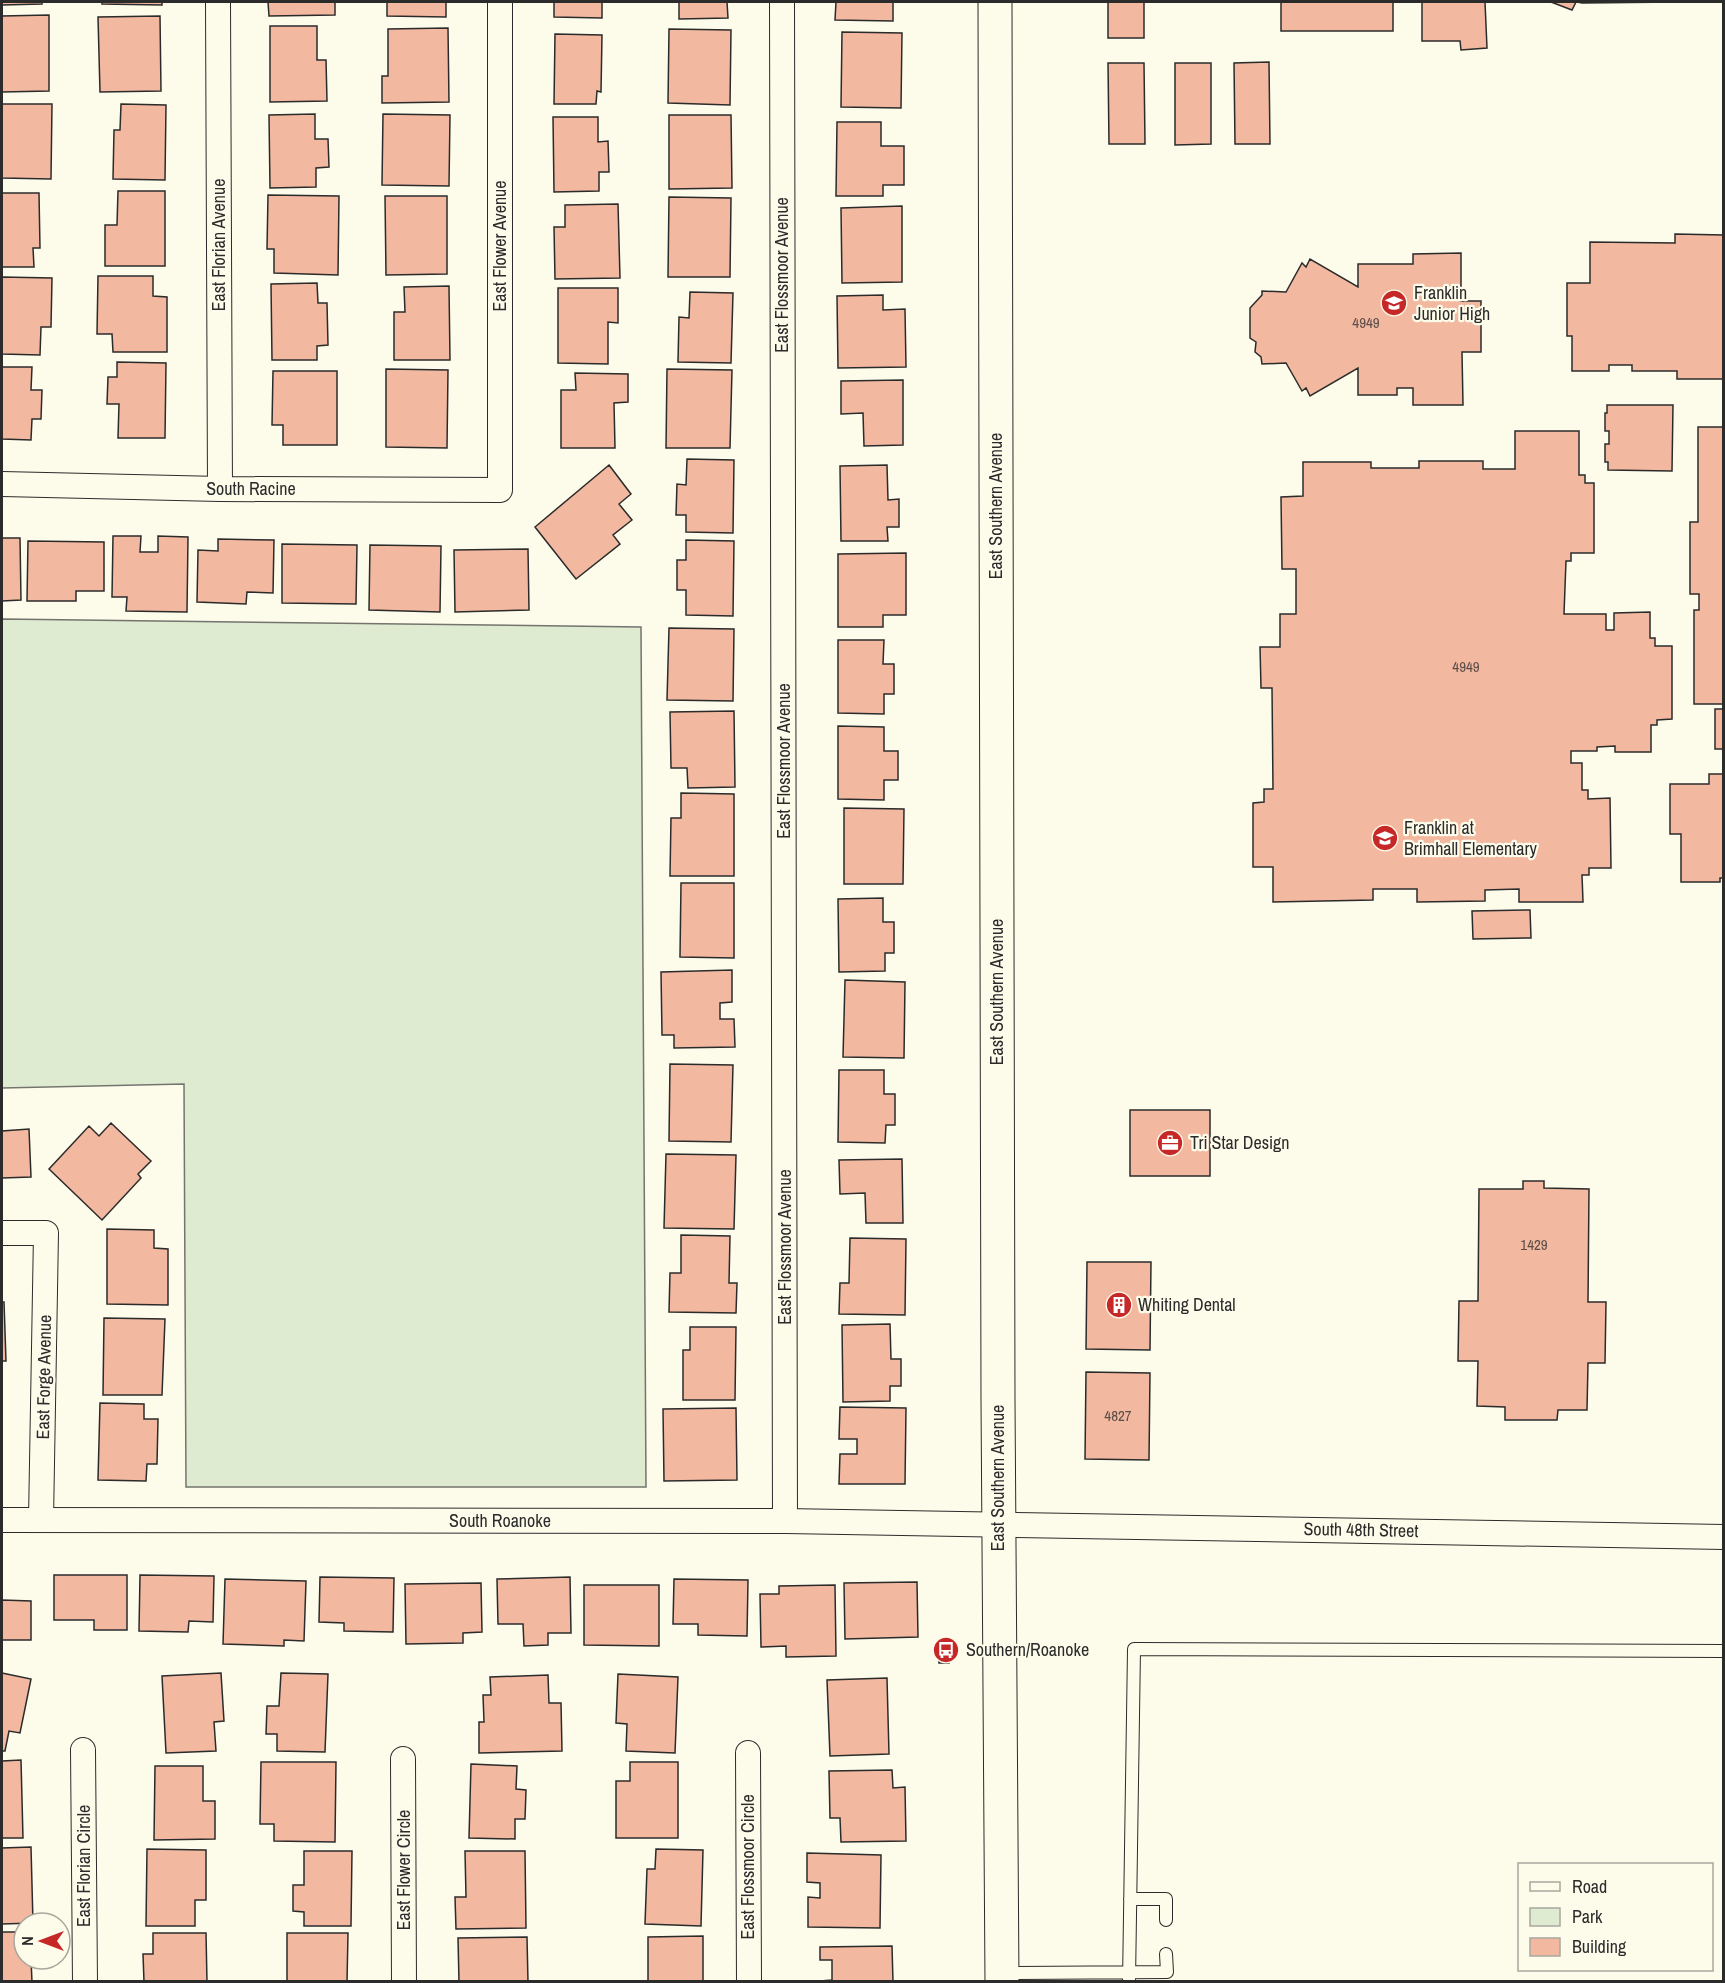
<svg xmlns="http://www.w3.org/2000/svg" width="1725" height="1983" font-family="'Archivo Narrow',sans-serif">
	<rect width="100%" height="100%" fill="#fdfbea"/>
	<!-- green -->
	<path fill="#deebd1" stroke="#74746e" stroke-width="1.5" d="M 2,619 L 641,627 L 646,1487 L 186,1487 L 184,1084 L 2,1088 Z"/>
	<!-- building -->
	<path fill="#f2b8a0" stroke="#2b2b2b" stroke-width="1.5" d="M 2,2 L 42,2 L 42,4 L 2,5 Z
		M 102,2 L 162,2 L 162,5 L 102,4 Z
		M 268,2 L 335,2 L 335,15 L 269,16 Z
		M 387,2 L 446,2 L 446,17 L 387,16 Z
		M 554,2 L 602,2 L 602,18 L 554,17 Z
		M 668,2 L 727,2 L 728,18 L 679,19 L 679,2 Z
		M 836,2 L 893,2 L 893,21 L 835,20 Z
		M 1108,2 L 1144,2 L 1144,38 L 1108,38 Z
		M 1281,2 L 1393,2 L 1393,31 L 1281,31 Z
		M 1422,2 L 1485,2 L 1487,48 L 1461,50 L 1460,41 L 1422,41 Z
		M 1551,2 L 1576,2 L 1572,10 Z
		M 1577,2 L 1677,2 L 1582,3 Z
		M 49,15 L 49,91 L 2,92 L 2,16 Z
		M 160,16 L 161,91 L 100,92 L 98,17 Z
		M 270,26 L 317,26 L 317,60 L 326,60 L 327,101 L 270,102 Z
		M 448,28 L 449,102 L 382,103 L 382,76 L 388,76 L 388,29 Z
		M 669,29 L 731,30 L 730,105 L 668,103 Z
		M 842,32 L 902,33 L 901,108 L 841,107 Z
		M 555,34 L 602,35 L 601,92 L 597,91 L 596,104 L 554,104 Z
		M 1269,62 L 1270,144 L 1235,144 L 1234,63 Z
		M 1108,63 L 1144,63 L 1145,144 L 1109,144 Z
		M 1175,63 L 1211,63 L 1211,144 L 1175,145 Z
		M 2,104 L 52,104 L 51,179 L 2,178 Z
		M 121,104 L 166,105 L 165,180 L 113,179 L 114,130 L 120,130 Z
		M 315,114 L 315,139 L 328,139 L 329,167 L 316,168 L 316,187 L 270,188 L 269,115 Z
		M 383,114 L 450,115 L 449,186 L 382,185 Z
		M 669,115 L 731,115 L 732,188 L 669,189 Z
		M 553,117 L 598,117 L 598,142 L 608,141 L 609,172 L 599,172 L 599,191 L 554,192 Z
		M 837,122 L 881,122 L 881,146 L 904,146 L 904,185 L 883,185 L 883,196 L 836,196 Z
		M 118,191 L 165,191 L 165,266 L 105,266 L 105,225 L 117,225 Z
		M 2,193 L 39,193 L 40,248 L 33,248 L 34,267 L 2,267 Z
		M 268,195 L 339,196 L 338,275 L 274,273 L 274,249 L 267,249 Z
		M 385,196 L 447,196 L 447,274 L 386,275 Z
		M 669,197 L 731,198 L 730,277 L 668,277 Z
		M 618,204 L 620,278 L 555,279 L 554,227 L 565,227 L 565,205 Z
		M 902,206 L 902,282 L 842,283 L 841,208 Z
		M 1675,234 L 1724,235 L 1724,379 L 1677,379 L 1677,371 L 1632,371 L 1632,365 L 1609,365 L 1609,371 L 1572,371 L 1572,336 L 1567,336 L 1567,283 L 1590,283 L 1590,242 L 1675,243 Z
		M 1461,253 L 1461,301 L 1481,301 L 1481,352 L 1462,352 L 1463,405 L 1413,405 L 1413,388 L 1397,388 L 1397,395 L 1358,395 L 1358,368 L 1310,396 L 1306,388 L 1302,391 L 1286,363 L 1262,364 L 1261,357 L 1255,352 L 1256,342 L 1250,338 L 1250,308 L 1262,295 L 1262,291 L 1286,292 L 1302,263 L 1306,267 L 1310,259 L 1358,287 L 1358,264 L 1413,264 L 1413,254 Z
		M 98,276 L 153,276 L 153,296 L 167,297 L 167,352 L 113,352 L 112,334 L 97,334 Z
		M 2,277 L 52,278 L 51,327 L 41,327 L 40,355 L 2,354 Z
		M 317,283 L 318,303 L 327,303 L 328,345 L 317,346 L 317,360 L 272,360 L 271,284 Z
		M 449,286 L 450,360 L 394,360 L 394,312 L 405,312 L 404,287 Z
		M 558,288 L 618,288 L 618,323 L 608,322 L 608,364 L 558,363 Z
		M 690,292 L 733,293 L 731,363 L 678,362 L 679,317 L 689,318 Z
		M 883,295 L 883,310 L 905,309 L 906,367 L 838,368 L 837,296 Z
		M 117,362 L 166,363 L 165,438 L 118,438 L 119,404 L 107,404 L 108,377 L 117,377 Z
		M 2,367 L 32,367 L 31,390 L 42,390 L 41,419 L 32,419 L 31,440 L 2,439 Z
		M 386,369 L 448,370 L 447,448 L 386,447 Z
		M 667,369 L 732,370 L 730,448 L 666,448 Z
		M 273,371 L 337,371 L 337,445 L 283,445 L 283,425 L 272,425 Z
		M 575,373 L 628,374 L 628,402 L 614,403 L 615,448 L 561,448 L 561,390 L 576,390 Z
		M 903,380 L 903,445 L 864,446 L 863,413 L 841,414 L 841,381 Z
		M 1607,405 L 1673,405 L 1672,471 L 1608,470 L 1608,462 L 1605,462 L 1605,444 L 1609,444 L 1609,431 L 1605,431 L 1605,413 L 1607,413 Z
		M 1698,427 L 1724,427 L 1724,704 L 1694,704 L 1694,610 L 1699,610 L 1699,594 L 1690,594 L 1690,522 L 1698,522 Z
		M 1515,431 L 1579,431 L 1579,475 L 1585,475 L 1585,483 L 1594,483 L 1594,553 L 1571,553 L 1571,561 L 1566,561 L 1564,614 L 1606,614 L 1606,630 L 1614,630 L 1614,613 L 1650,612 L 1650,638 L 1655,638 L 1655,646 L 1672,646 L 1672,719 L 1657,720 L 1657,725 L 1651,725 L 1651,752 L 1615,752 L 1615,746 L 1597,747 L 1597,751 L 1571,751 L 1571,763 L 1582,763 L 1582,790 L 1588,790 L 1588,799 L 1610,798 L 1611,868 L 1589,868 L 1589,875 L 1582,875 L 1583,902 L 1519,902 L 1519,889 L 1485,890 L 1485,901 L 1417,902 L 1417,889 L 1373,889 L 1373,900 L 1273,902 L 1273,867 L 1253,867 L 1253,803 L 1264,802 L 1264,789 L 1273,789 L 1272,688 L 1261,688 L 1260,647 L 1280,647 L 1280,614 L 1296,614 L 1296,569 L 1282,569 L 1281,497 L 1303,496 L 1303,462 L 1371,462 L 1371,468 L 1419,468 L 1419,461 L 1483,461 L 1483,469 L 1515,469 Z
		M 687,459 L 734,460 L 733,533 L 686,532 L 686,515 L 676,515 L 677,484 L 686,485 Z
		M 609,465 L 631,494 L 619,504 L 632,520 L 613,535 L 620,544 L 576,579 L 535,527 Z
		M 887,465 L 888,500 L 899,499 L 899,527 L 887,527 L 888,541 L 841,541 L 840,466 Z
		M 113,536 L 141,536 L 140,552 L 158,552 L 158,536 L 188,537 L 187,612 L 126,611 L 127,597 L 112,597 Z
		M 2,538 L 20,538 L 21,600 L 2,601 Z
		M 218,539 L 274,540 L 273,593 L 247,592 L 246,604 L 197,602 L 198,550 L 218,551 Z
		M 686,540 L 734,541 L 733,616 L 686,615 L 686,590 L 677,590 L 677,560 L 686,560 Z
		M 28,541 L 104,542 L 104,591 L 76,591 L 76,601 L 27,601 Z
		M 282,544 L 357,545 L 356,604 L 282,603 Z
		M 370,545 L 441,546 L 440,612 L 369,610 Z
		M 528,549 L 529,610 L 455,612 L 454,550 Z
		M 906,553 L 906,615 L 883,615 L 883,627 L 838,627 L 838,554 Z
		M 669,628 L 734,629 L 733,701 L 667,700 Z
		M 838,640 L 884,640 L 883,664 L 894,664 L 894,694 L 884,694 L 884,714 L 838,713 Z
		M 1715,709 L 1724,709 L 1724,749 L 1715,749 Z
		M 734,711 L 735,787 L 688,788 L 687,768 L 671,768 L 670,712 Z
		M 838,726 L 884,727 L 884,751 L 898,751 L 898,780 L 884,780 L 884,800 L 838,799 Z
		M 1709,774 L 1724,774 L 1724,878 L 1720,878 L 1720,882 L 1681,882 L 1681,834 L 1670,834 L 1670,784 L 1709,784 Z
		M 681,793 L 734,794 L 734,876 L 670,876 L 671,818 L 681,818 Z
		M 844,808 L 904,809 L 903,884 L 844,884 Z
		M 681,883 L 734,883 L 734,958 L 680,957 Z
		M 883,898 L 883,922 L 894,922 L 894,953 L 885,953 L 885,971 L 839,972 L 838,899 Z
		M 1530,910 L 1531,938 L 1473,939 L 1472,911 Z
		M 732,970 L 732,1002 L 720,1003 L 720,1019 L 734,1019 L 735,1047 L 674,1048 L 674,1035 L 662,1035 L 661,972 Z
		M 845,980 L 905,982 L 904,1058 L 843,1057 Z
		M 670,1064 L 733,1065 L 731,1142 L 669,1141 Z
		M 839,1070 L 884,1070 L 884,1094 L 895,1094 L 895,1125 L 886,1125 L 885,1143 L 838,1142 Z
		M 1130,1110 L 1210,1110 L 1210,1176 L 1130,1176 Z
		M 111,1123 L 151,1161 L 138,1174 L 141,1178 L 102,1220 L 49,1169 L 89,1126 L 99,1136 Z
		M 29,1129 L 31,1177 L 2,1178 L 2,1131 Z
		M 666,1154 L 736,1155 L 734,1229 L 664,1228 Z
		M 902,1159 L 903,1223 L 866,1223 L 865,1193 L 840,1194 L 839,1160 Z
		M 1523,1181 L 1544,1181 L 1544,1188 L 1589,1189 L 1588,1302 L 1606,1302 L 1605,1363 L 1588,1363 L 1587,1410 L 1558,1410 L 1557,1420 L 1505,1420 L 1505,1407 L 1477,1406 L 1478,1361 L 1458,1361 L 1459,1301 L 1478,1301 L 1479,1189 L 1523,1189 Z
		M 107,1229 L 154,1230 L 154,1248 L 168,1249 L 168,1305 L 107,1304 Z
		M 681,1235 L 730,1236 L 729,1283 L 737,1283 L 736,1313 L 669,1312 L 670,1273 L 681,1273 Z
		M 850,1238 L 906,1239 L 905,1315 L 839,1314 L 840,1283 L 849,1283 Z
		M 1087,1262 L 1151,1262 L 1150,1350 L 1086,1349 Z
		M 2,1302 L 4,1302 L 6,1361 L 2,1361 Z
		M 104,1318 L 165,1319 L 162,1395 L 103,1395 Z
		M 890,1324 L 891,1359 L 901,1359 L 901,1386 L 890,1386 L 890,1401 L 843,1402 L 842,1325 Z
		M 690,1327 L 736,1327 L 735,1400 L 683,1400 L 683,1350 L 690,1350 Z
		M 1086,1372 L 1150,1373 L 1149,1460 L 1085,1459 Z
		M 100,1403 L 144,1404 L 144,1419 L 158,1419 L 157,1464 L 147,1464 L 146,1481 L 98,1480 Z
		M 840,1407 L 906,1408 L 905,1484 L 839,1484 L 840,1454 L 857,1454 L 857,1439 L 839,1439 Z
		M 736,1408 L 737,1480 L 664,1481 L 663,1409 Z
		M 54,1575 L 127,1575 L 127,1630 L 94,1630 L 94,1620 L 54,1620 Z
		M 140,1575 L 214,1576 L 213,1622 L 189,1621 L 188,1632 L 139,1631 Z
		M 320,1577 L 394,1578 L 393,1632 L 344,1631 L 344,1623 L 319,1622 Z
		M 570,1577 L 571,1633 L 548,1633 L 548,1645 L 524,1646 L 523,1624 L 498,1624 L 497,1579 Z
		M 225,1579 L 306,1581 L 304,1641 L 284,1640 L 284,1646 L 223,1644 Z
		M 674,1579 L 748,1580 L 747,1636 L 698,1635 L 698,1624 L 673,1624 Z
		M 917,1582 L 918,1637 L 845,1639 L 844,1583 Z
		M 481,1583 L 482,1632 L 463,1633 L 463,1643 L 406,1644 L 405,1584 Z
		M 584,1585 L 659,1585 L 659,1646 L 584,1645 Z
		M 835,1585 L 836,1656 L 786,1657 L 786,1646 L 761,1647 L 760,1594 L 779,1594 L 779,1586 Z
		M 2,1600 L 31,1601 L 31,1640 L 2,1640 Z
		M 939,1641 L 949,1641 L 949,1663 L 939,1663 Z
		M 2,1673 L 31,1679 L 20,1733 L 9,1731 L 5,1751 L 2,1751 Z
		M 221,1673 L 224,1721 L 214,1722 L 216,1751 L 166,1753 L 162,1676 Z
		M 281,1673 L 328,1674 L 325,1752 L 277,1751 L 277,1734 L 266,1734 L 267,1706 L 279,1706 Z
		M 618,1674 L 678,1677 L 675,1753 L 626,1751 L 627,1724 L 616,1723 Z
		M 548,1675 L 549,1703 L 561,1703 L 562,1751 L 479,1753 L 479,1722 L 484,1722 L 483,1695 L 491,1695 L 490,1677 Z
		M 887,1678 L 889,1754 L 830,1756 L 827,1680 Z
		M 21,1760 L 23,1838 L 2,1838 L 2,1761 Z
		M 261,1762 L 336,1762 L 335,1842 L 274,1841 L 274,1824 L 260,1824 Z
		M 630,1762 L 678,1762 L 678,1838 L 616,1838 L 616,1781 L 630,1781 Z
		M 471,1764 L 517,1766 L 516,1789 L 526,1790 L 525,1819 L 515,1819 L 515,1839 L 469,1838 Z
		M 155,1766 L 203,1766 L 203,1801 L 215,1801 L 215,1839 L 154,1840 Z
		M 892,1770 L 893,1788 L 905,1787 L 906,1841 L 841,1842 L 840,1818 L 830,1818 L 829,1771 Z
		M 31,1847 L 33,1923 L 2,1924 L 2,1848 Z
		M 147,1849 L 206,1850 L 206,1900 L 195,1900 L 195,1926 L 146,1926 Z
		M 656,1849 L 703,1850 L 701,1926 L 645,1924 L 647,1869 L 655,1869 Z
		M 304,1851 L 352,1851 L 351,1926 L 304,1926 L 304,1912 L 293,1911 L 293,1885 L 304,1885 Z
		M 465,1851 L 525,1851 L 526,1928 L 456,1929 L 455,1897 L 466,1897 Z
		M 807,1853 L 881,1855 L 880,1928 L 808,1927 L 808,1897 L 820,1898 L 820,1883 L 807,1882 Z
		M 2,1932 L 24,1932 L 24,1959 L 31,1959 L 32,1982 L 2,1982 Z
		M 153,1933 L 206,1933 L 207,1982 L 144,1982 L 143,1954 L 153,1954 Z
		M 287,1933 L 348,1933 L 347,1982 L 287,1982 Z
		M 703,1936 L 703,1982 L 648,1982 L 648,1937 Z
		M 527,1937 L 528,1982 L 459,1982 L 458,1938 Z
		M 892,1946 L 893,1982 L 808,1982 L 832,1980 L 832,1960 L 820,1960 L 820,1947 Z"/>
	<g fill="none" stroke-linecap="round" stroke-linejoin="round">
		<!-- lane casing -->
		<g stroke="#2b2b2b" stroke-width="14">
			<path id="lane" d="M 1130,1899 L 1166,1899 L 1166,1920
				M 1003,1973 L 1167,1972 L 1166,1954
				M 1129,1982 L 1134,1649 L 1724,1651"/>
		</g>
		<!-- street casing -->
		<g stroke="#2b2b2b" stroke-width="26">
			<path id="street" d="M 218,2 L 220,489
				M 782,2 L 785,1521
				M 2,484 L 220,489 L 500,490 L 500,2
				M 2,1233 L 46,1233 L 41,1520
				M 2,1520 L 785,1521 L 1724,1537
				M 83,1750 L 85,1982
				M 748,1753 L 749,1982
				M 403,1759 L 404,1982"/>
		</g>
		<!-- secondary casing -->
		<g stroke="#2b2b2b" stroke-width="35">
			<path id="secondary" d="M 995,2 L 998,1399 L 1002,1982"/>
		</g>
		<!-- lane -->
		<use href="#lane" stroke="#fdfbea" stroke-width="12"/>
		<!-- street -->
		<use href="#street" stroke="#fdfbea" stroke-width="24"/>
		<!-- secondary -->
		<use href="#secondary" stroke="#fdfbea" stroke-width="33"/>
	</g>
	<!-- icons -->
	<defs>
		<g id="school-disc" transform="scale(1.35)"><circle r="9.5" fill="#c62828" stroke="#fdfbea"/><path d="M0-5L7-2L0 1L-7-2ZM-4 1L0 2.5L4 1V4Q0 6-4 4Z" fill="#fff"/></g>
		<g id="office-disc" transform="scale(1.35)"><circle r="9.5" fill="#c62828" stroke="#fdfbea"/><path d="M-6-3h4V-5.5h4V-3h4V5H-6ZM-1-4.5V-3h2v-1.5ZM-6 0V1H6V0Z" fill="#fff"/></g>
		<g id="building-disc" transform="scale(1.35)"><circle r="9.5" fill="#c62828" stroke="#fdfbea"/><path d="M-4-6H4V6H1V3H-1V6H-4ZM-2.5-4.3h1.7v1.8h-1.7ZM.8-4.3h1.7v1.8H.8ZM-2.5-1h1.7V.8h-1.7ZM.8-1h1.7V.8H.8Z" fill="#fff"/></g>
		<g id="bus-disc" transform="scale(1.35)"><circle r="9.5" fill="#c62828" stroke="#fdfbea"/><path d="M-5-6H5V4H4V6H2V4H-2V6H-4V4H-5ZM-3.5-4V0h7V-4ZM-3.5 1.2v1.5H-2V1.2ZM2 1.2v1.5H3.5V1.2Z" fill="#fff"/></g>
	</defs>
	<g fill-rule="evenodd">
		<use href="#school-disc" x="1394" y="303"/>
		<use href="#school-disc" x="1385" y="838"/>
		<use href="#office-disc" x="1170" y="1143"/>
		<use href="#building-disc" x="1119" y="1305"/>
		<use href="#bus-disc" x="946" y="1650"/>
	</g>
	<g text-anchor="middle" stroke-width="4.5" stroke-linejoin="round" paint-order="stroke">
		<!-- number labels -->
		<g font-size="15" fill="#5d4e48">
			<text x="1366" y="328">4949</text>
			<text x="1466" y="672">4949</text>
			<text x="1534" y="1250">1429</text>
			<text x="1118" y="1421">4827</text>
		</g>
		<!-- street labels -->
		<g font-size="18" fill="#2b2b2b" stroke="#fdfbea">
			<text transform="translate(219 245) rotate(-90)" y="6">East Florian Avenue</text>
			<text transform="translate(500 246) rotate(-90)" y="6">East Flower Avenue</text>
			<text transform="translate(782 275) rotate(-90)" y="6">East Flossmoor Avenue</text>
			<text x="251" y="495">South Racine</text>
			<text transform="translate(996 506) rotate(-90)" y="6">East Southern Avenue</text>
			<text transform="translate(784 761) rotate(-90)" y="6">East Flossmoor Avenue</text>
			<text transform="translate(997 992) rotate(-90)" y="6">East Southern Avenue</text>
			<text transform="translate(785 1247) rotate(-90)" y="6">East Flossmoor Avenue</text>
			<text transform="translate(44 1377) rotate(-89)" y="6">East Forge Avenue</text>
			<text transform="translate(998 1478) rotate(-90)" y="6">East Southern Avenue</text>
			<text x="500" y="1527">South Roanoke</text>
			<text transform="translate(1361 1530) rotate(1)" y="6">South 48th Street</text>
			<text transform="translate(84 1866) rotate(-90)" y="6">East Florian Circle</text>
			<text transform="translate(748 1867) rotate(-90)" y="6">East Flossmoor Circle</text>
			<text transform="translate(404 1870) rotate(-90)" y="6">East Flower Circle</text>
		</g>
		<!-- poi labels -->
		<g font-size="18" fill="#2b2b2b" stroke="#fdfbea" text-anchor="start">
			<text x="1414" y="299">Franklin<tspan x="1414" dy="21">Junior High</tspan></text>
			<text x="1404" y="834">Franklin at<tspan x="1404" dy="21">Brimhall Elementary</tspan></text>
			<text x="1190" y="1149">Tri Star Design</text>
			<text x="1138" y="1311">Whiting Dental</text>
			<text x="966" y="1656">Southern/Roanoke</text>
		</g>
	</g>
	<!-- border -->
	<rect width="1725" height="1983" fill="none" stroke="#2b2b2b" stroke-width="6"/>
	<!-- legend -->
	<rect x="1518" y="1863" width="195" height="108" fill="#fdfbea" stroke="#a9a89e" stroke-width="1.5"/>
	<rect x="1530" y="1882" width="30" height="9" fill="#fdfbea" stroke="#a9a89e" stroke-width="1.5"/>
	<text x="1572" y="1893" font-size="18" fill="#2b2b2b">Road</text>
	<rect x="1530" y="1908" width="30" height="18" fill="#deebd1" stroke="#a9a89e" stroke-width="1.5"/>
	<text x="1572" y="1923" font-size="18" fill="#2b2b2b">Park</text>
	<rect x="1530" y="1938" width="30" height="18" fill="#f2b8a0" stroke="#a9a89e" stroke-width="1.5"/>
	<text x="1572" y="1953" font-size="18" fill="#2b2b2b">Building</text>
	<!-- north arrow -->
	<g transform="translate(42 1941) rotate(270)"><circle r="28" fill="#fdfbea" stroke="#a9a89e" stroke-width="1.5"/>
	<path d="M0-4.5L10 22L0 15L-10 22Z" fill="#c62828"/>
	<text y="-9" font-size="16" font-weight="bold" text-anchor="middle" fill="#2b2b2b">N</text>
	</g>
</svg>
